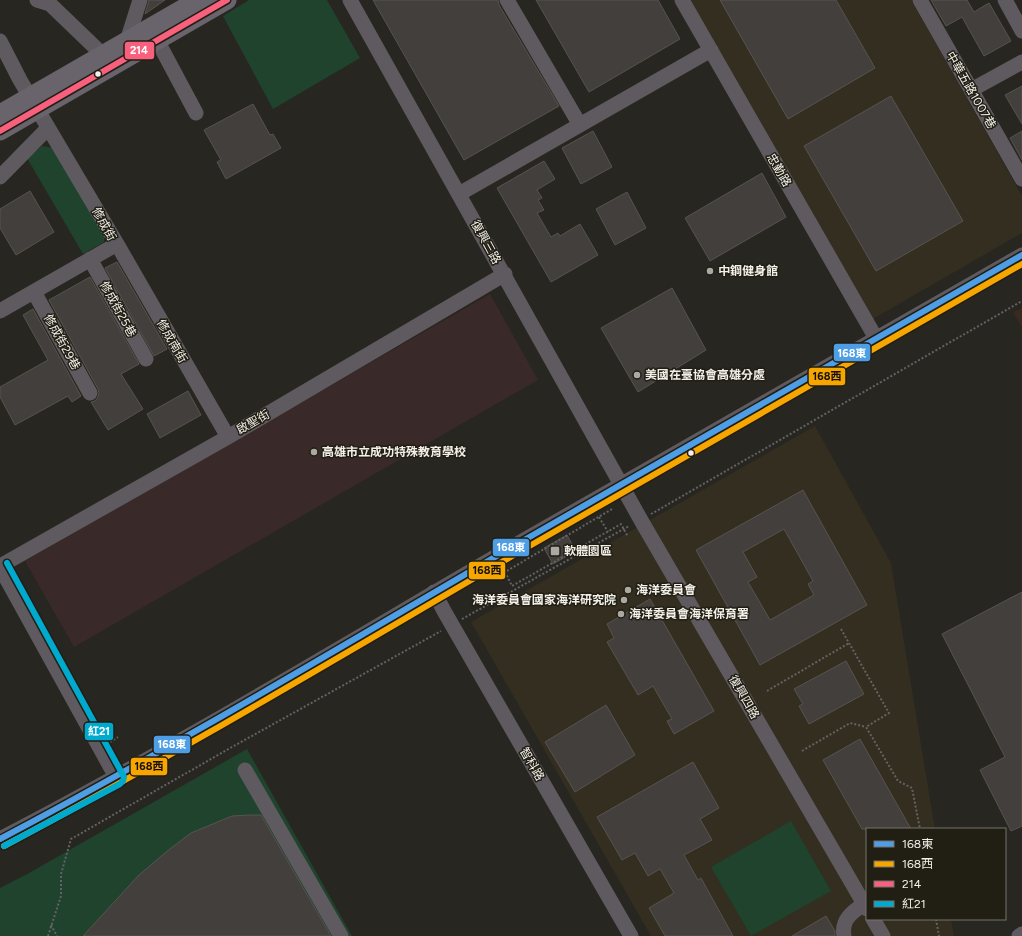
<svg xmlns="http://www.w3.org/2000/svg" width="1022" height="936" font-family="Figtree,'Noto Sans TC',sans-serif">
	<rect width="100%" height="100%" fill="#282620"/>
	<!-- built -->
	<path fill="#332e1f" d="M 690,0 L 911,0 L 1022,196 L 1022,233 L 871,320 Z
		M 815,426 L 891,563 L 935,829 L 867,829 L 867,919 L 951,919 L 954,936 L 651,936 L 471,622 Z"/>
	<!-- industrial -->
	<path fill="#382921" d="M 1022,308 L 1022,328 L 1013,312 Z"/>
	<!-- education -->
	<path fill="#3a2929" d="M 490,294 L 538,380 L 74,647 L 25,561 Z"/>
	<!-- green -->
	<path fill="#1f432d" d="M 249,0 L 327,0 L 360,58 L 273,109 L 223,16 Z
		M 42,146 L 55,148 L 104,233 L 104,242 L 83,254 L 27,158 Z
		M 247,749 L 352,936 L 0,936 L 0,888 L 29,873 Z
		M 791,821 L 831,891 L 751,936 L 711,867 Z"/>
	<!-- building -->
	<path fill="#423f3c" stroke="#575450" fill-rule="evenodd" d="M 149,0 L 165,0 L 145,14 Z
		M 373,0 L 498,0 L 499,5 L 559,106 L 464,160 Z
		M 536,0 L 658,0 L 680,39 L 589,92 Z
		M 720,0 L 836,0 L 875,68 L 788,119 Z
		M 931,0 L 967,0 L 974,12 L 989,3 L 1011,41 L 984,56 L 962,17 L 946,26 Z
		M 1022,86 L 1022,124 L 1005,95 Z
		M 891,96 L 963,221 L 876,271 L 804,146 Z
		M 253,104 L 270,135 L 273,134 L 281,148 L 226,179 L 217,162 L 221,160 L 204,130 Z
		M 593,131 L 612,167 L 581,184 L 562,148 Z
		M 1022,131 L 1022,160 L 1010,138 Z
		M 544,161 L 555,179 L 537,190 L 542,198 L 538,200 L 544,210 L 537,213 L 551,237 L 558,233 L 560,236 L 580,224 L 598,255 L 551,282 L 497,188 Z
		M 762,173 L 786,217 L 710,261 L 685,218 Z
		M 30,191 L 54,232 L 16,255 L 0,228 L 0,209 Z
		M 627,192 L 646,228 L 615,245 L 596,209 Z
		M 117,262 L 167,349 L 154,356 L 105,268 Z
		M 90,277 L 139,364 L 121,374 L 143,409 L 108,430 L 91,402 L 95,401 L 98,397 L 99,393 L 98,389 L 49,300 Z
		M 672,288 L 706,350 L 638,392 L 601,328 Z
		M 33,309 L 81,396 L 72,402 L 68,396 L 15,425 L 0,397 L 0,387 L 48,360 L 23,315 Z
		M 188,391 L 201,415 L 160,438 L 147,414 Z
		M 803,490 L 867,605 L 760,665 L 696,550 ZM 784,529 L 813,581 L 808,584 L 814,595 L 770,620 L 748,582 L 757,577 L 743,552 Z
		M 567,535 L 576,551 L 553,564 L 544,548 Z
		M 1022,592 L 1022,826 L 1011,831 L 980,770 L 1005,757 L 942,634 Z
		M 650,599 L 714,711 L 674,734 L 667,721 L 672,719 L 653,686 L 638,695 L 607,642 L 614,638 L 607,624 Z
		M 846,661 L 864,694 L 809,724 L 799,706 L 803,704 L 794,689 Z
		M 606,705 L 635,755 L 575,792 L 545,742 Z
		M 860,739 L 911,829 L 862,829 L 823,760 Z
		M 693,762 L 719,808 L 700,819 L 712,840 L 684,855 L 698,880 L 701,878 L 733,936 L 665,936 L 649,908 L 674,893 L 660,869 L 648,876 L 635,853 L 622,860 L 597,817 Z
		M 249,815 L 261,815 L 331,936 L 83,936 L 138,876 L 166,852 L 191,833 L 232,816 Z
		M 826,916 L 835,931 L 835,936 L 792,936 Z"/>
	<g fill="none" stroke-linecap="round" stroke-linejoin="round">
		<!-- path -->
		<path stroke="#646264" stroke-width="2" stroke-dasharray="2 2" stroke-linecap="butt" d="M 612,509 L 505,572 L 512,586 L 621,524 L 628,537
			M 651,514 L 1022,301
			M 599,517 L 608,532
			M 462,619 L 629,526
			M 841,629 L 889,713 L 866,727 L 898,781 L 912,788 L 920,829
			M 767,691 L 849,643
			M 110,742 L 118,737
			M 802,751 L 850,723 L 866,727
			M 936,919 L 939,936
			M 51,925 L 57,936
			M 48,936 L 61,896 L 61,874 L 71,839 L 232,747 L 441,631"/>
		<!-- minor -->
		<path stroke="#5e5a5f" stroke-width="15" d="M 37,0 L 50,4 L 103,55
			M 350,0 L 642,522 L 867,909
			M 507,0 L 580,125
			M 682,0 L 877,340
			M 920,0 L 1022,179
			M 1005,0 L 1022,31
			M 157,40 L 196,113
			M 0,41 L 20,80 L 117,244 L 0,311
			M 127,41 L 140,0
			M 971,90 L 1022,62
			M 0,177 L 48,128
			M 459,194 L 711,50
			M 117,244 L 228,437
			M 90,259 L 146,359
			M 34,292 L 90,393
			M 0,566 L 228,437 L 505,274
			M 0,567 L 116,777
			M 434,592 L 444,611 L 631,936
			M 245,770 L 341,936
			M 0,839 C 177,747 347,643 519,543 C 686,446 855,352 1022,255
			M 873,919 L 883,936
			M 844,936 C 841,920 852,912 864,904
			M 1019,936 L 1022,934"/>
		<!-- major -->
		<path stroke="#69636c" stroke-width="19" d="M 0,114 L 198,0
			M 0,131 L 227,0"/>
		<!-- bus-1 casing -->
		<g stroke="#211e14" stroke-width="9">
			<path id="bus-1" d="M 0,839 C 176,746 347,643 519,543 C 686,446 855,352 1022,255"/>
		</g>
		<!-- bus-2 casing -->
		<g stroke="#211e14" stroke-width="9">
			<path id="bus-2" d="M 4,846 C 181,752 352,649 526,548 C 691,453 857,360 1022,264"/>
		</g>
		<!-- bus-3 casing -->
		<g stroke="#211e14" stroke-width="9">
			<path id="bus-3" d="M 0,131 L 227,0"/>
		</g>
		<!-- bus-4 casing -->
		<g stroke="#211e14" stroke-width="9">
			<path id="bus-4" d="M 4,846 L 120,784 L 123,781 L 124,777 L 7,563"/>
		</g>
		<!-- bus-1 -->
		<use href="#bus-1" stroke="#4d9ee5" stroke-width="6"/>
		<!-- bus-2 -->
		<use href="#bus-2" stroke="#f7a600" stroke-width="6"/>
		<!-- bus-3 -->
		<use href="#bus-3" stroke="#f8607d" stroke-width="6"/>
		<!-- bus-4 -->
		<use href="#bus-4" stroke="#00a9ce" stroke-width="6"/>
	</g>
	<!-- markers -->
	<g fill="#f3f0ea" stroke="#211e14" stroke-width="1.5">
		<circle cx="98" cy="74" r="3.5"/>
		<circle cx="691" cy="453" r="3.5"/>
	</g>
	<g fill="#aca9a3" stroke="#211e14" stroke-width="1.5">
		<circle cx="710" cy="271" r="4"/>
		<circle cx="637" cy="375" r="4"/>
		<circle cx="314" cy="452" r="4"/>
		<rect x="550" y="546" width="10" height="10" rx="2"/>
		<circle cx="628" cy="590" r="4"/>
		<circle cx="624" cy="600" r="4"/>
		<circle cx="621" cy="614" r="4"/>
	</g>
	<g text-anchor="middle" stroke-width="3" stroke-linejoin="round" paint-order="stroke">
		<!-- street labels -->
		<g font-size="12" fill="#f3f0ea" stroke="#211e14">
			<text transform="translate(971 90) rotate(60)" y="4">中華五路1007巷</text>
			<text transform="translate(779 170) rotate(60)" y="4">忠勤路</text>
			<text transform="translate(104 224) rotate(61)" y="4">修成街</text>
			<text transform="translate(486 242) rotate(61)" y="4">復興三路</text>
			<text transform="translate(118 309) rotate(61)" y="4">修成街25巷</text>
			<text transform="translate(172 341) rotate(60)" y="4">修成南街</text>
			<text transform="translate(62 342) rotate(61)" y="4">修成街29巷</text>
			<text transform="translate(253 422) rotate(-30)" y="4">啟聖街</text>
			<text transform="translate(744 697) rotate(60)" y="4">復興四路</text>
			<text transform="translate(532 764) rotate(60)" y="4">智科路</text>
		</g>
		<!-- poi labels -->
		<g font-size="12" font-weight="bold" fill="#f3f0ea" stroke="#211e14" text-anchor="start">
			<text x="718" y="275">中鋼健身館</text>
			<text x="645" y="379">美國在臺協會高雄分處</text>
			<text x="322" y="456">高雄市立成功特殊教育學校</text>
			<text x="564" y="555">軟體園區</text>
			<text x="636" y="594">海洋委員會</text>
			<text x="616" y="604" text-anchor="end">海洋委員會國家海洋研究院</text>
			<text x="629" y="618">海洋委員會海洋保育署</text>
		</g>
	</g>
	<g stroke="#211e14" stroke-width="1.5">
		<rect x="124" y="41" width="31" height="19" rx="4" fill="#f8607d"/>
		<rect x="833" y="343" width="38" height="19" rx="4" fill="#4d9ee5"/>
		<rect x="808" y="367" width="38" height="19" rx="4" fill="#f7a600"/>
		<rect x="492" y="538" width="38" height="19" rx="4" fill="#4d9ee5"/>
		<rect x="468" y="561" width="38" height="19" rx="4" fill="#f7a600"/>
		<rect x="84" y="722" width="30" height="19" rx="4" fill="#00a9ce"/>
		<rect x="153" y="735" width="38" height="19" rx="4" fill="#4d9ee5"/>
		<rect x="130" y="757" width="38" height="19" rx="4" fill="#f7a600"/>
	</g>
	<g font-size="11" text-anchor="middle" font-weight="bold" fill="#fff">
		<text x="139" y="54">214</text>
		<text x="852" y="357">168東</text>
		<text x="511" y="551">168東</text>
		<text x="99" y="735">紅21</text>
		<text x="172" y="748">168東</text>
	</g>
	<g font-size="11" text-anchor="middle" font-weight="bold" fill="#111">
		<text x="827" y="380">168西</text>
		<text x="487" y="574">168西</text>
		<text x="149" y="770">168西</text>
	</g>
	<!-- legend -->
	<rect x="866" y="828" width="140" height="92" fill="#211e14" stroke="#75726a"/>
	<rect x="874" y="841" width="20" height="6" fill="#4d9ee5" stroke="#75726a"/>
	<text x="902" y="848" font-size="12" fill="#f3f0ea">168東</text>
	<rect x="874" y="861" width="20" height="6" fill="#f7a600" stroke="#75726a"/>
	<text x="902" y="868" font-size="12" fill="#f3f0ea">168西</text>
	<rect x="874" y="881" width="20" height="6" fill="#f8607d" stroke="#75726a"/>
	<text x="902" y="888" font-size="12" fill="#f3f0ea">214</text>
	<rect x="874" y="901" width="20" height="6" fill="#00a9ce" stroke="#75726a"/>
	<text x="902" y="908" font-size="12" fill="#f3f0ea">紅21</text>
</svg>
